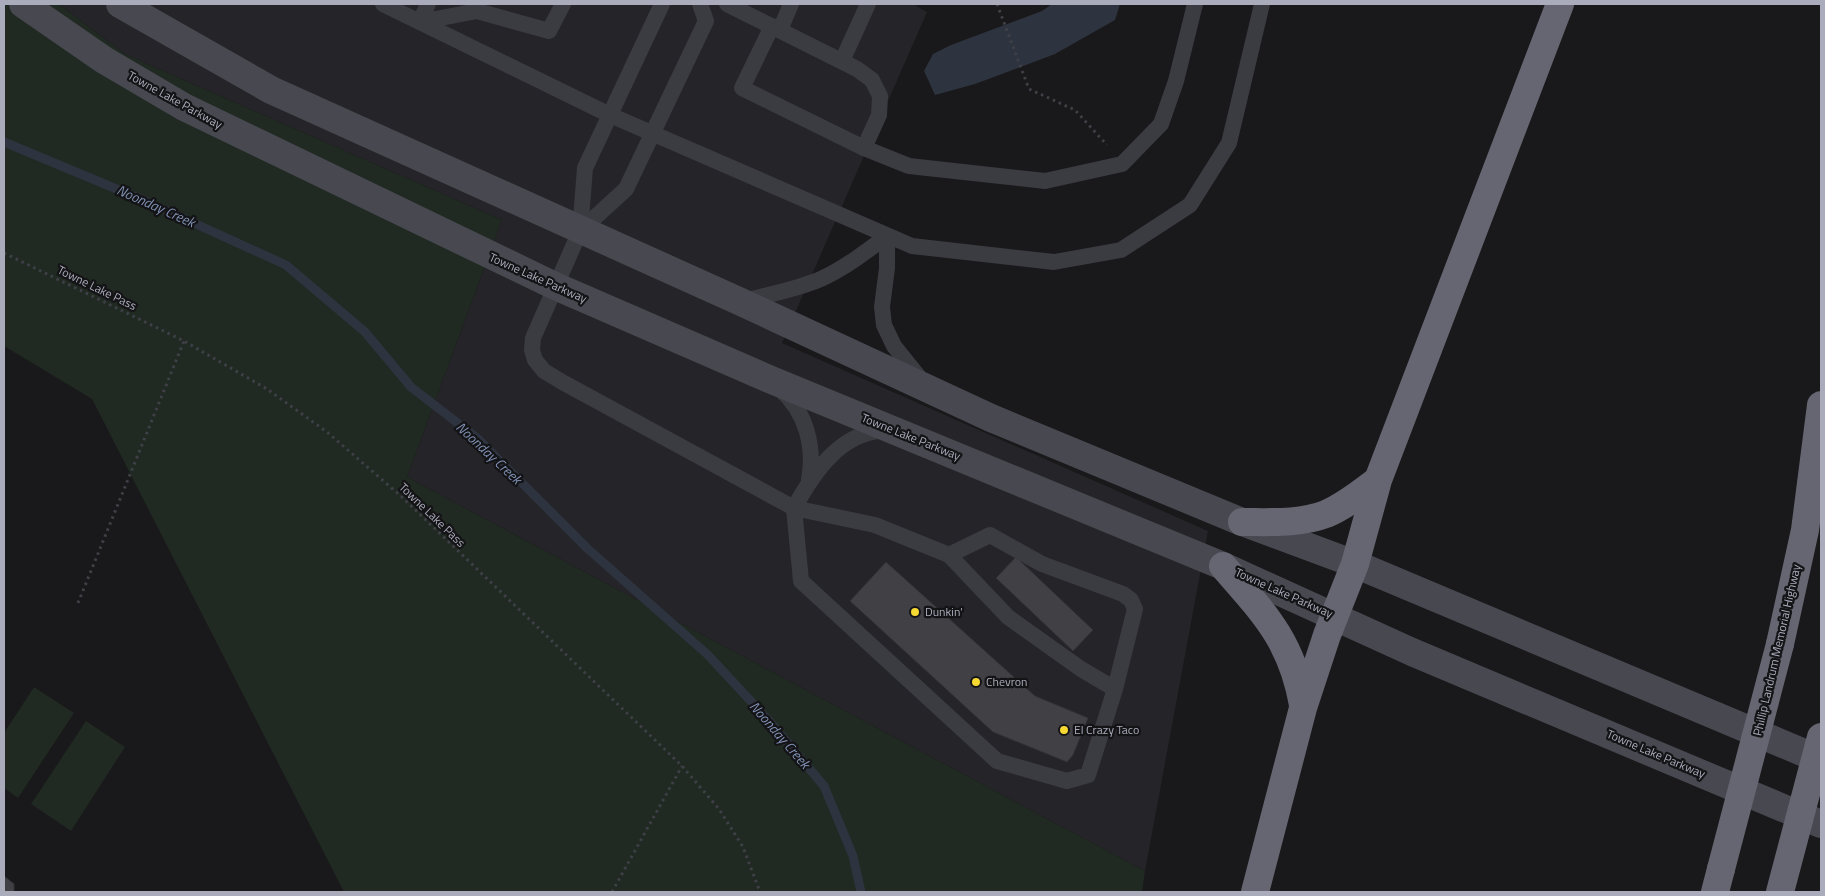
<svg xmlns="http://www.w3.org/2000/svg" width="1825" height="896" font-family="'Titillium Web',sans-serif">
	<rect width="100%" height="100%" fill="#19181a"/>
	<!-- built -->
	<path fill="#252428" d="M 59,4 L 913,4 L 927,12 L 782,343 L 1208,531 L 1145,871 L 407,477 L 502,220 L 125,54 Z"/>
	<!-- green -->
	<path fill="#202922" d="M 4,4 L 59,4 L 125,54 L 502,220 L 407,477 L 1145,871 L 1142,892 L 344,892 L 92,399 L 4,346 Z
		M 34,687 L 74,713 L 18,798 L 4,788 L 4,733 Z
		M 86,721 L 125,747 L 71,831 L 31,804 Z"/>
	<!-- water -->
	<path fill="#2e343f" d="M 1052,4 L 1120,4 L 1115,20 L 1055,54 L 975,84 L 935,95 L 924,71 L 933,54 L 951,45 L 1042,11 Z"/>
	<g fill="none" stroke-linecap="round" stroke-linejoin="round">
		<!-- stream -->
		<path stroke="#2e343f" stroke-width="9" d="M 4,142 L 150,203 L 286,265 L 365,332 L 411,387 L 477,438 L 588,549 L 708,655 L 771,723 L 824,786 L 853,856 L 861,892"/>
	</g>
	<!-- building -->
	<path fill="#404045" stroke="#333237" d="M 1016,557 L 1093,630 L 1073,651 L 996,578 Z
		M 886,562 L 1035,696 L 1088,718 L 1073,755 L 1067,762 L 993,732 L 850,601 Z
		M 4,876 L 14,884 L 14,892 L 4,892 Z"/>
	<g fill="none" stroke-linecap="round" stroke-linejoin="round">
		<!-- path -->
		<path stroke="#3f4047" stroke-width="3" stroke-dasharray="2.5 4" stroke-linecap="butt" d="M 997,4 L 1029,89 L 1075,110 L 1107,145
			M 4,253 L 184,341 L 267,389 L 327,432 L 402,497 L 682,766 L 719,809 L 743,847 L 760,892
			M 78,603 L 184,341
			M 612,892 L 682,766"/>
		<!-- service -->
		<path stroke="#3b3b42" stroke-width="16" d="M 383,4 L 610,115 L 912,246 L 1054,262 L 1121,250 L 1190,205 L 1229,143 L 1262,4
			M 662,4 L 585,168 L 580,231 L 533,338 L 532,350 L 535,360 L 544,371 L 564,383 L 794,508 C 814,472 840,432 886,430
			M 727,4 L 857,69 L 872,80 L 880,96 L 879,115 L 864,148 L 742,88 L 772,26
			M 420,22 L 477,11 L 549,31 L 563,4
			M 420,22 L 428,4
			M 780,30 L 791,4
			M 842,61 L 868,4
			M 864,148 L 909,166 L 1045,181 L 1122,164 L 1161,124 L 1176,81 L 1195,4
			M 580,231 L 626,189 L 706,21 L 700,4
			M 887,236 L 887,268 L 882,307 L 884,325 L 894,346 L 923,382
			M 741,302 C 768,294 797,290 823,278 C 846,267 867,251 887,236
			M 780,389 C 806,412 815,446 809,480
			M 949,555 L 990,535 L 1042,564 L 1123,594 L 1131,600 L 1135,609 L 1115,689 L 1088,775 L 1067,781 L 997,761 L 801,581 L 794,508 L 875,525 L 949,555 L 1008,617 L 1081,669 L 1115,689"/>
		<!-- secondary -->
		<path stroke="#474850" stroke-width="28" d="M 23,4 L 104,60 L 184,107 L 555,286 L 769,379 L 1223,566 L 1412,652 L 1821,824
			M 120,4 L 271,90 L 741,302 L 991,418 L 1242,522 L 1355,564 L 1821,760"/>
		<!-- motorway -->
		<path stroke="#656671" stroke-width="28" d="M 1242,522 C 1270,522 1300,524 1326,514 C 1345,506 1362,492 1378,480
			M 1223,566 C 1264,613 1292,641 1303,705
			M 1780,644 L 1805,530 L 1821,405
			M 1255,892 L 1303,708 L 1327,635 L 1355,564 L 1378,480 L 1560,4
			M 1715,892 L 1721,869"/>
		<!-- motorway-bridge -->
		<path stroke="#656671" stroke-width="28" d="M 1721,869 L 1780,644
			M 1780,892 L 1821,737"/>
	</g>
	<!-- markers -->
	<g fill="#f7d933" stroke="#141316" stroke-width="2">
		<circle cx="915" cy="612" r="5"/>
		<circle cx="976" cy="682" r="5"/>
		<circle cx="1064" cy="730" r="5"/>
	</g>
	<g text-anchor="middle" stroke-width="4.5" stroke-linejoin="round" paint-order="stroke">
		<!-- street labels -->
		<g font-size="12" fill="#aaacbb" stroke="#141316">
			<text transform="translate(175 100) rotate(29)" y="4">Towne Lake Parkway</text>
			<text transform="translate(538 278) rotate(24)" y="4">Towne Lake Parkway</text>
			<text transform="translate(97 288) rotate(26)" y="4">Towne Lake Pass</text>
			<text transform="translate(911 437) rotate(22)" y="4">Towne Lake Parkway</text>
			<text transform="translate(432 515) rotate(44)" y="4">Towne Lake Pass</text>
			<text transform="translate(1284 593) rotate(24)" y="4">Towne Lake Parkway</text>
			<text transform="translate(1777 650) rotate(-77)" y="4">Phillip Landrum Memorial Highway</text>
			<text transform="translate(1656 754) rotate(23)" y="4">Towne Lake Parkway</text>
		</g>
		<!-- poi labels -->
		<g font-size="12" fill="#aaacbb" stroke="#141316" text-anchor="start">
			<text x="925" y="616">Dunkin'</text>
			<text x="986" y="686">Chevron</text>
			<text x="1074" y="734">El Crazy Taco</text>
		</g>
		<!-- water labels -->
		<g font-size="14" font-style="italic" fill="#8193b6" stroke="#141316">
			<text transform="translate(156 206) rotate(24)" y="5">Noonday Creek</text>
			<text transform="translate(489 453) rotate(43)" y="5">Noonday Creek</text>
			<text transform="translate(780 735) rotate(49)" y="5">Noonday Creek</text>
		</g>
	</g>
	<!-- border -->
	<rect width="1825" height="896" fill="none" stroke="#aaacbb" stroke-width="10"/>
</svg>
